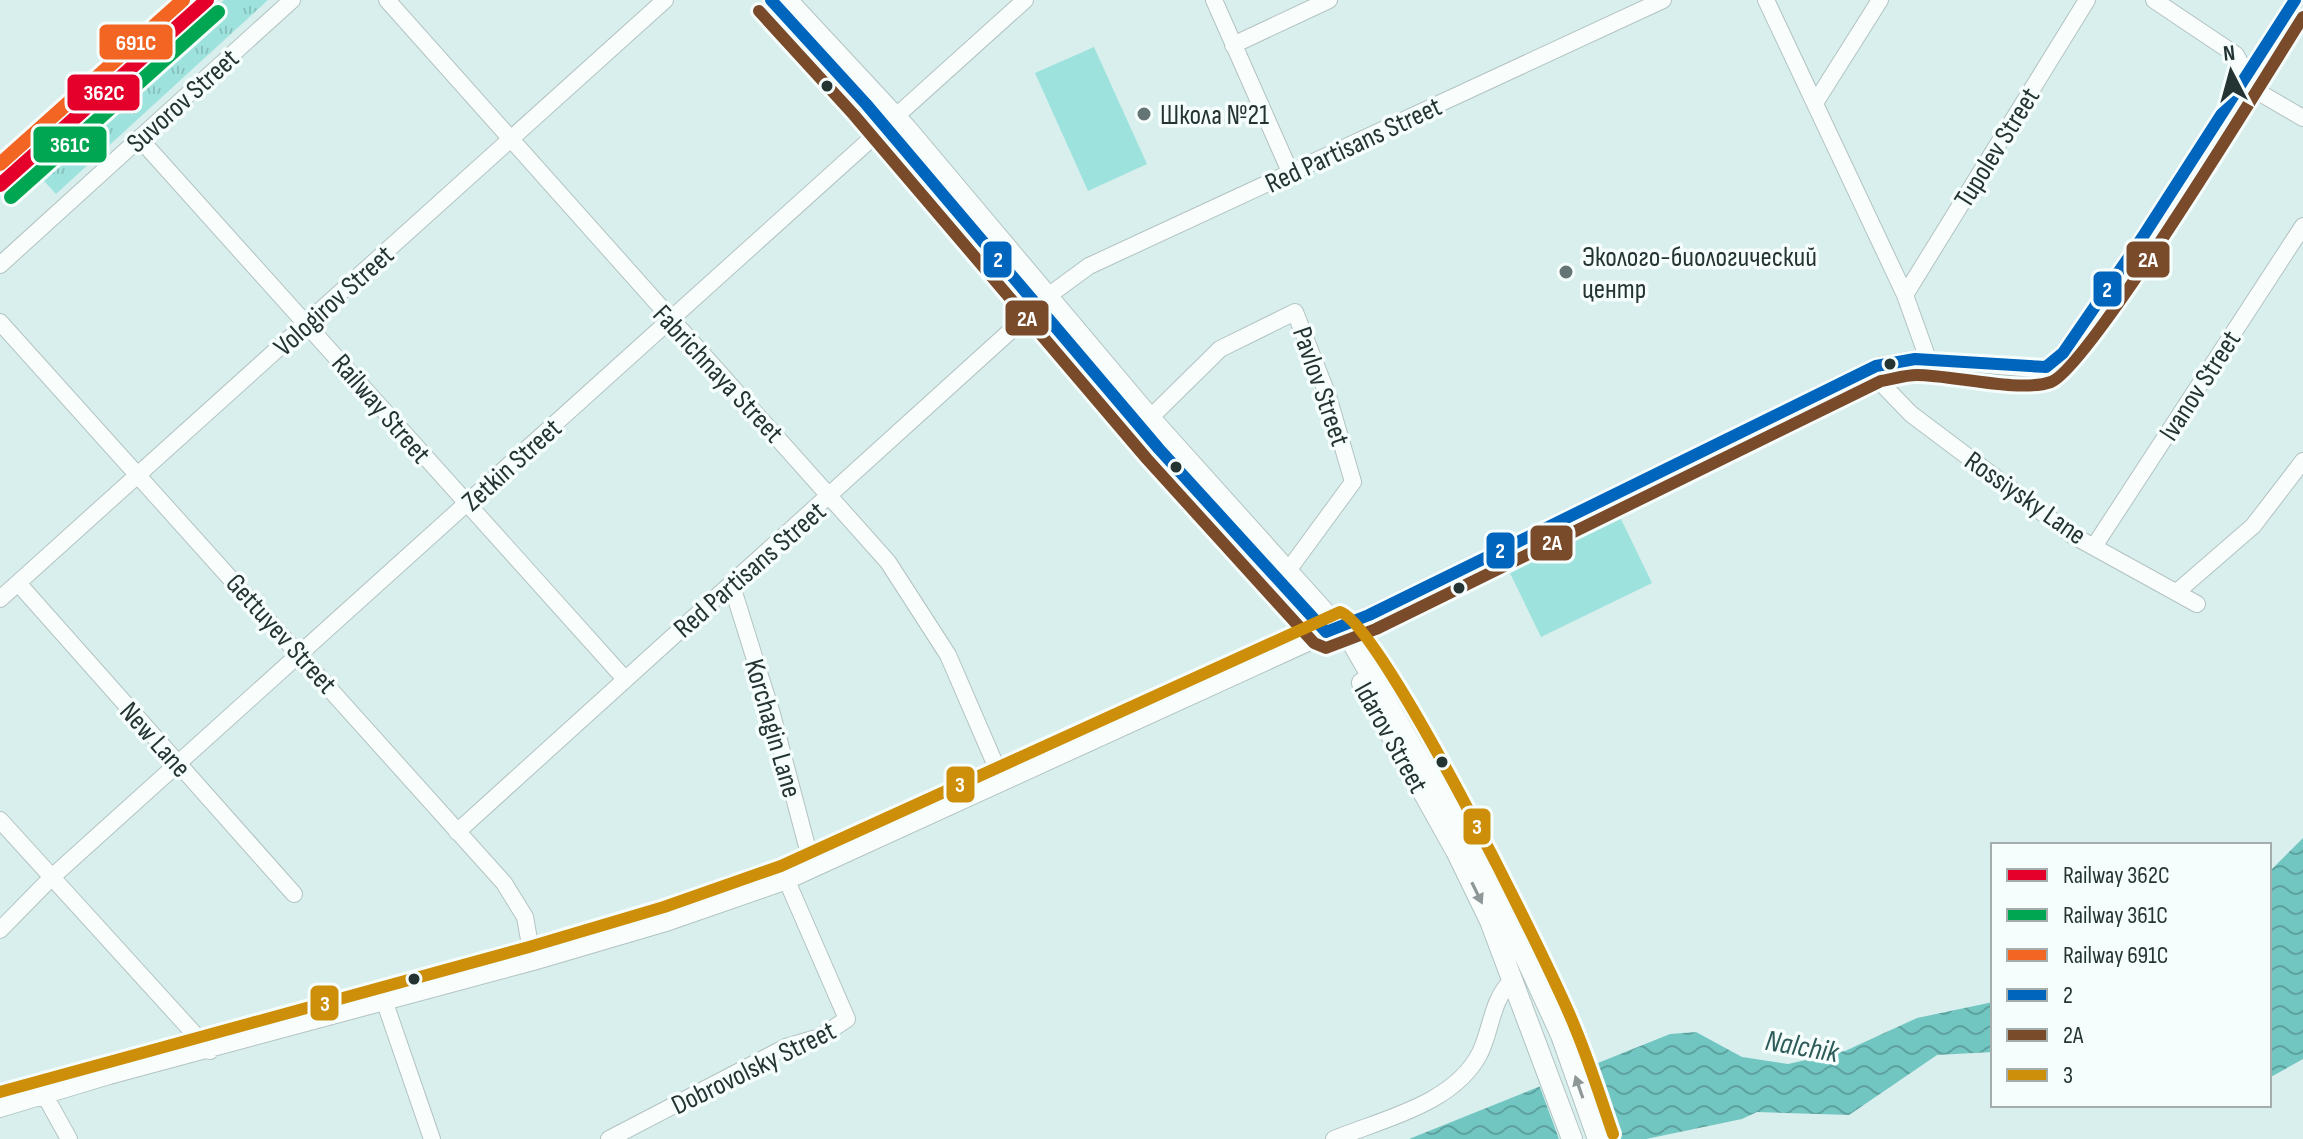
<svg xmlns="http://www.w3.org/2000/svg" width="2303" height="1139" font-family="'Sofia Sans Condensed',sans-serif">
	<defs>
		<pattern id="grass-tufts" width="24" height="20" patternUnits="userSpaceOnUse" patternTransform="scale(2)"><rect width="24" height="20" fill="#9ee2de"/><path d="M3 7l-1-3M5 7V3M7 7l1-3M15 17l-1-3M17 17v-4M19 17l1-3" fill="none" stroke="#88c2bf"/></pattern>
		<pattern id="water-waves" width="16" height="10" patternUnits="userSpaceOnUse" patternTransform="scale(2)"><rect width="16" height="10" fill="#72c6c2"/><path d="M0 5q4-4 8 0t8 0" fill="none" stroke="#5da29e"/></pattern>
	</defs>
	<rect width="100%" height="100%" fill="#d8efed"/>
	<!-- grass -->
	<path fill="url(#grass-tufts)" d="M 224,0 L 268,0 L 56,194 L 34,170 Z"/>
	<!-- garden -->
	<path fill="#9ee2de" d="M 1094,47 L 1147,164 L 1088,191 L 1035,73 Z
		M 1619,515 L 1652,583 L 1541,637 L 1508,569 Z"/>
	<!-- water -->
	<path fill="url(#water-waves)" d="M 2303,838 L 2303,1059 L 2269,1078 L 2269,872 Z
		M 1993,1002 L 1993,1052 L 1937,1055 L 1849,1115 L 1757,1112 L 1742,1119 L 1646,1139 L 1409,1139 L 1670,1034 L 1696,1032 L 1742,1057 L 1788,1064 L 1845,1051 L 1917,1018 Z"/>
	<!-- pier -->
	<path fill="#d8efed" d="M 1584,1063 L 1612,1139 L 1559,1139 L 1538,1082 Z"/>
	<g fill="none" stroke-linecap="round" stroke-linejoin="round">
		<!-- minor casing -->
		<g stroke="#b2c3c2" stroke-width="18">
			<path id="minor" d="M 387,0 L 888,562 L 948,655 L 1002,780
				M 1214,0 L 1291,174
				M 1766,0 L 1905,295 L 1928,359
				M 2154,0 L 2236,55 L 2255,90 L 2303,118
				M 1233,45 L 1329,0
				M 1815,103 L 1880,0
				M 139,138 L 624,678
				M 0,265 L 292,0
				M 1905,295 L 2087,0
				M 1048,296 L 1089,266 L 1663,0
				M 0,322 L 504,883 L 525,917 L 533,962
				M 1876,366 L 1881,383 L 1911,414 L 2072,535 L 2197,604
				M 1150,418 L 1220,349 L 1295,312 L 1328,396 L 1353,482 L 1287,572
				M 2095,545 L 2303,226
				M 18,583 L 294,894
				M 732,586 L 772,714 L 813,869
				M 2178,591 L 2253,526 L 2303,461
				M 0,599 L 665,0
				M 0,820 L 210,1051
				M 457,832 L 1039,305
				M 0,930 L 52,877 L 1025,0
				M 385,1003 L 432,1139
				M 44,1094 L 69,1139
				M 0,1109 L 109,1076 L 533,962 L 669,922 L 787,881 L 1369,615 L 1876,366 L 1915,359 L 2035,369 L 2046,367 L 2063,353 L 2142,238 L 2295,0
				M 609,1139 L 786,1047 L 820,1037 L 847,1019 L 787,881
				M 1334,1139 C 1383,1119 1454,1104 1480,1053 C 1492,1028 1491,1001 1512,980"/>
		</g>
		<!-- major casing -->
		<g stroke="#b2c3c2" stroke-width="22">
			<path id="major" d="M 787,0 L 906,128 L 1150,418 L 1353,644 L 1493,887 L 1561,1035 L 1598,1139
				M 857,94 L 1001,261
				M 1137,423 L 1251,552
				M 1362,683 L 1456,851 L 1490,921 L 1572,1139"/>
		</g>
		<!-- minor -->
		<use href="#minor" stroke="#f9fdfc" stroke-width="16"/>
		<!-- major -->
		<use href="#major" stroke="#f9fdfc" stroke-width="20"/>
		<!-- rail casing -->
		<g stroke="#cdd4d4" stroke-width="6">
			<path id="rail" d="M 0,174 L 195,0"/>
		</g>
		<!-- rail -->
		<use href="#rail" stroke="#f6fefd" stroke-width="3" stroke-dasharray="9" stroke-linecap="butt"/>
		<!-- bus-1 casing -->
		<g stroke="#f6fefd" stroke-width="18">
			<path id="bus-1" d="M 771,0 L 866,104 L 1159,449 L 1326,632 L 1369,615 L 1876,366 L 1915,359 L 2046,367 L 2063,353 L 2142,238 L 2295,0"/>
		</g>
		<!-- bus-2 casing -->
		<g stroke="#f6fefd" stroke-width="18">
			<path id="bus-2" d="M 759,11 L 854,115 L 1147,459 L 1314,643 L 1326,648 L 1376,629 L 1881,381 C 1893,379 1905,375 1917,375 C 1952,375 2020,393 2051,382 C 2088,369 2269,70 2303,17"/>
		</g>
		<!-- bus-3 casing -->
		<g stroke="#f6fefd" stroke-width="18">
			<path id="bus-3" d="M 0,1092 L 529,947 L 664,907 L 781,866 L 1340,612 C 1381,623 1554,973 1576,1030 C 1590,1064 1601,1099 1613,1134"/>
		</g>
		<!-- bus-1 -->
		<use href="#bus-1" stroke="#0065bd" stroke-width="12"/>
		<!-- bus-2 -->
		<use href="#bus-2" stroke="#7a4b2a" stroke-width="12"/>
		<!-- bus-3 -->
		<use href="#bus-3" stroke="#cd8f0a" stroke-width="12"/>
		<!-- rail-1 casing -->
		<g stroke="#f6fefd" stroke-width="20">
			<path id="rail-1" d="M 0,185 L 207,0"/>
		</g>
		<!-- rail-2 casing -->
		<g stroke="#f6fefd" stroke-width="20">
			<path id="rail-2" d="M 11,197 L 218,12"/>
		</g>
		<!-- rail-3 casing -->
		<g stroke="#f6fefd" stroke-width="20">
			<path id="rail-3" d="M 0,164 L 183,0"/>
		</g>
		<!-- rail-1 -->
		<use href="#rail-1" stroke="#e4002b" stroke-width="14"/>
		<!-- rail-2 -->
		<use href="#rail-2" stroke="#00a651" stroke-width="14"/>
		<!-- rail-3 -->
		<use href="#rail-3" stroke="#f26522" stroke-width="14"/>
	</g>
	<!-- one-way arrows -->
	<defs><path id="oneway-solid" d="M-6-.8H1V-3.2L6.5 0L1 3.2V.8H-6Z" transform="scale(2)"/></defs>
	<g fill="#8e9898">
		<use href="#oneway-solid" transform="translate(1477 893) rotate(64)"/>
		<use href="#oneway-solid" transform="translate(1579 1087) rotate(-109)"/>
	</g>
	<!-- markers -->
	<g fill="#243433" stroke="#f6fefd" stroke-width="3">
		<circle cx="827" cy="86" r="7"/>
		<circle cx="1890" cy="364" r="7"/>
		<circle cx="1176" cy="467" r="7"/>
		<circle cx="1459" cy="588" r="7"/>
		<circle cx="1442" cy="762" r="7"/>
		<circle cx="414" cy="979" r="7"/>
	</g>
	<g fill="#637574" stroke="#f6fefd" stroke-width="3">
		<circle cx="1144" cy="114" r="8"/>
		<circle cx="1566" cy="272" r="8"/>
	</g>
	<g text-anchor="middle" stroke-width="7" stroke-linejoin="round" paint-order="stroke">
		<!-- street labels -->
		<g font-size="28" fill="#243433" stroke="#f6fefd">
			<text transform="translate(182 100) rotate(-42)" y="10">Suvorov Street</text>
			<text transform="translate(1353 144) rotate(-25)" y="10">Red Partisans Street</text>
			<text transform="translate(1996 147) rotate(-58)" y="10">Tupolev Street</text>
			<text transform="translate(333 300) rotate(-42)" y="10">Vologirov Street</text>
			<text transform="translate(719 373) rotate(47)" y="10">Fabrichnaya Street</text>
			<text transform="translate(2199 385) rotate(-57)" y="10">Ivanov Street</text>
			<text transform="translate(1322 386) rotate(71)" y="10">Pavlov Street</text>
			<text transform="translate(382 408) rotate(49)" y="10">Railway Street</text>
			<text transform="translate(511 464) rotate(-42)" y="10">Zetkin Street</text>
			<text transform="translate(2026 497) rotate(35)" y="10">Rossiysky Lane</text>
			<text transform="translate(749 569) rotate(-41)" y="10">Red Partisans Street</text>
			<text transform="translate(282 633) rotate(48)" y="10">Gettuyev Street</text>
			<text transform="translate(774 728) rotate(74)" y="10">Korchagin Lane</text>
			<text transform="translate(1392 737) rotate(61)" y="10">Idarov Street</text>
			<text transform="translate(156 739) rotate(48)" y="10">New Lane</text>
			<text transform="translate(753 1067) rotate(-26)" y="10">Dobrovolsky Street</text>
		</g>
		<!-- poi labels -->
		<g font-size="28" fill="#243433" stroke="#f6fefd" text-anchor="start">
			<text x="1160" y="124">Школа №21</text>
			<text x="1582" y="266">Эколого-биологический<tspan x="1582" dy="32">центр</tspan></text>
		</g>
		<!-- water labels -->
		<g font-size="30" font-style="italic" fill="#2c5b58" stroke="#f6fefd">
			<text transform="translate(1802 1046) rotate(10)" y="10">Nalchik</text>
		</g>
	</g>
	<g stroke="#f6fefd" stroke-width="3">
		<rect x="98" y="23" width="76" height="38" rx="8" fill="#f26522"/>
		<rect x="66" y="73" width="75" height="39" rx="8" fill="#e4002b"/>
		<rect x="32" y="125" width="76" height="39" rx="8" fill="#00a651"/>
		<rect x="982" y="240" width="31" height="39" rx="8" fill="#0065bd"/>
		<rect x="2125" y="240" width="46" height="39" rx="8" fill="#7a4b2a"/>
		<rect x="2092" y="270" width="31" height="38" rx="8" fill="#0065bd"/>
		<rect x="1004" y="299" width="46" height="38" rx="8" fill="#7a4b2a"/>
		<rect x="1529" y="524" width="45" height="38" rx="8" fill="#7a4b2a"/>
		<rect x="1485" y="531" width="31" height="39" rx="8" fill="#0065bd"/>
		<rect x="945" y="765" width="31" height="39" rx="8" fill="#cd8f0a"/>
		<rect x="1462" y="807" width="30" height="39" rx="8" fill="#cd8f0a"/>
		<rect x="309" y="984" width="31" height="38" rx="8" fill="#cd8f0a"/>
	</g>
	<g font-size="22" text-anchor="middle" font-weight="bold" fill="#fff">
		<text x="136" y="50">691С</text>
		<text x="104" y="100">362С</text>
		<text x="70" y="152">361С</text>
		<text x="998" y="267">2</text>
		<text x="2148" y="267">2А</text>
		<text x="2107" y="297">2</text>
		<text x="1027" y="326">2А</text>
		<text x="1552" y="550">2А</text>
		<text x="1500" y="558">2</text>
		<text x="960" y="792">3</text>
		<text x="1477" y="834">3</text>
		<text x="325" y="1011">3</text>
	</g>
	<!-- legend -->
	<rect x="1991" y="843" width="280" height="264" fill="#f6fefd" stroke="#a2adac" stroke-width="2"/>
	<rect x="2007" y="869" width="40" height="12" fill="#e4002b" stroke="#a2adac" stroke-width="2"/>
	<text x="2063" y="883" font-size="24" fill="#243433">Railway 362С</text>
	<rect x="2007" y="909" width="40" height="12" fill="#00a651" stroke="#a2adac" stroke-width="2"/>
	<text x="2063" y="923" font-size="24" fill="#243433">Railway 361С</text>
	<rect x="2007" y="949" width="40" height="12" fill="#f26522" stroke="#a2adac" stroke-width="2"/>
	<text x="2063" y="963" font-size="24" fill="#243433">Railway 691С</text>
	<rect x="2007" y="989" width="40" height="12" fill="#0065bd" stroke="#a2adac" stroke-width="2"/>
	<text x="2063" y="1003" font-size="24" fill="#243433">2</text>
	<rect x="2007" y="1029" width="40" height="12" fill="#7a4b2a" stroke="#a2adac" stroke-width="2"/>
	<text x="2063" y="1043" font-size="24" fill="#243433">2А</text>
	<rect x="2007" y="1069" width="40" height="12" fill="#cd8f0a" stroke="#a2adac" stroke-width="2"/>
	<text x="2063" y="1083" font-size="24" fill="#243433">3</text>
	<!-- north arrow -->
	<g transform="translate(2231 72) rotate(354)" stroke="#f6fefd" stroke-width="6" paint-order="stroke">
	<path d="M0-6L14 30L0 20L-14 30Z" fill="#243433"/>
	<text y="-12" font-size="22" font-weight="bold" text-anchor="middle" fill="#243433">N</text>
	</g>
</svg>
